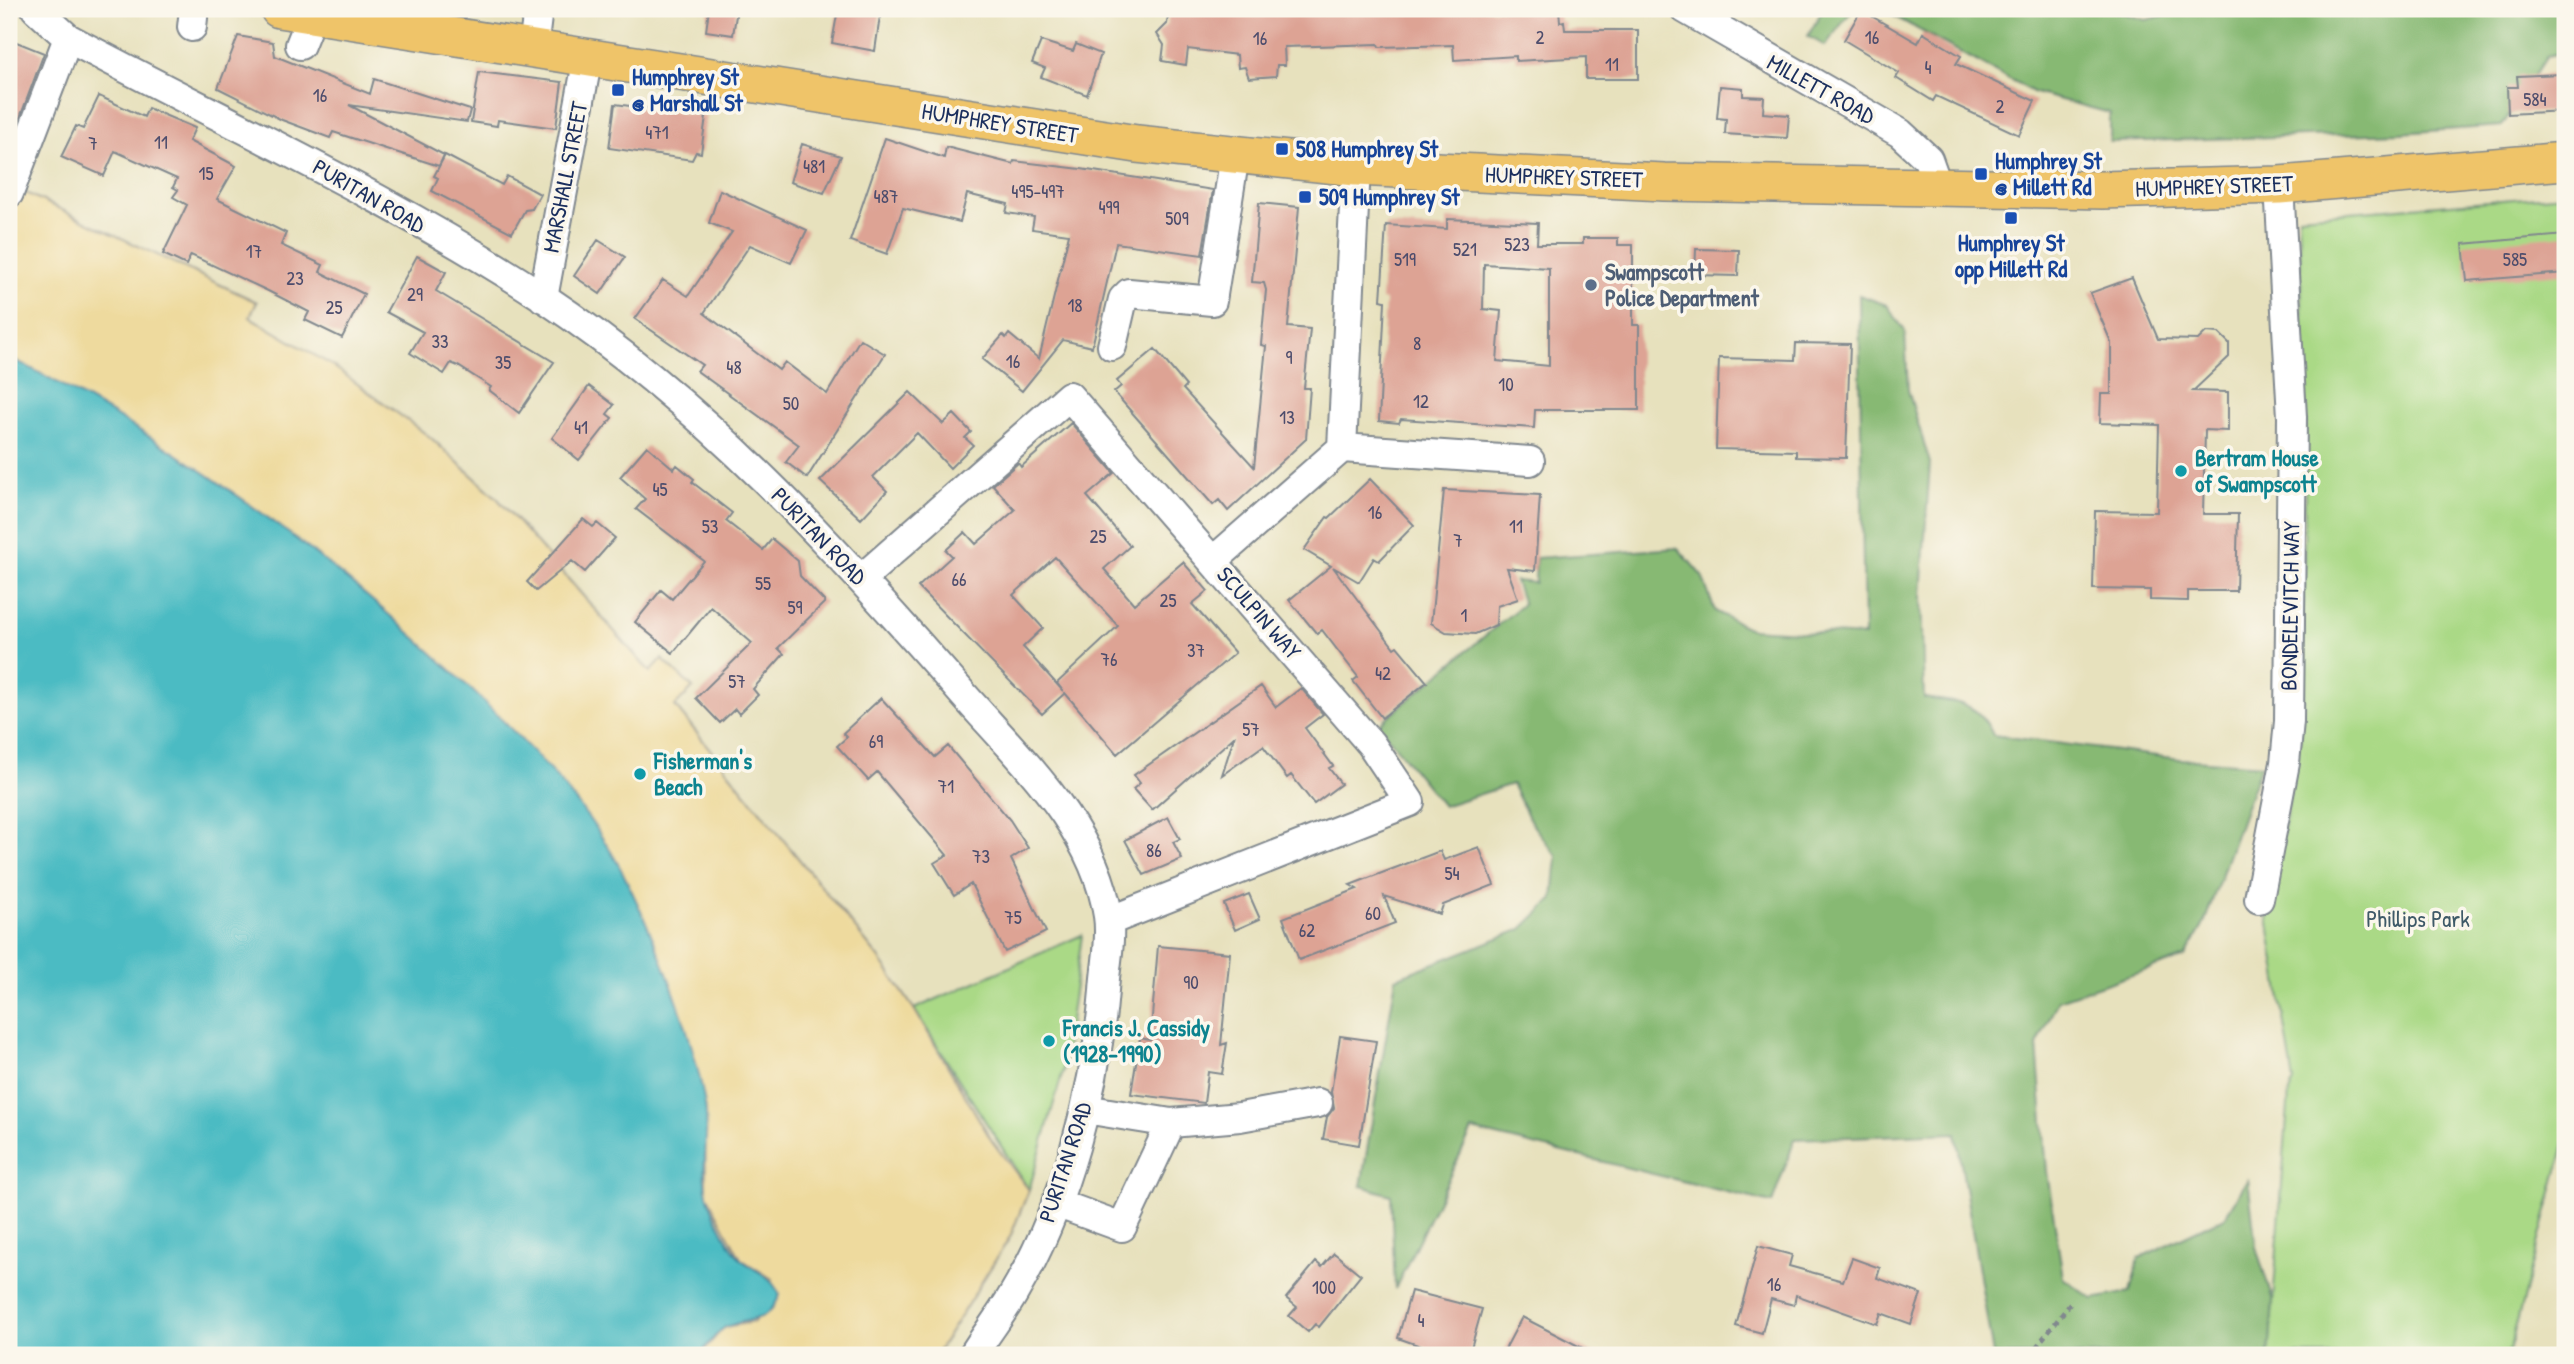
<svg xmlns="http://www.w3.org/2000/svg" width="2574" height="1364" font-family="'Patrick Hand',sans-serif">
	<rect width="100%" height="100%" fill="#fbf7ec"/>
	<filter id="ink" filterUnits="userSpaceOnUse"><feTurbulence type="fractalNoise" baseFrequency=".0143" numOctaves="2"/><feDisplacementMap in="SourceGraphic" scale="14" xChannelSelector="R" yChannelSelector="G"/><feConvolveMatrix kernelMatrix="1 2 1 2 8 2 1 2 1" color-interpolation-filters="sRGB"/></filter>
	<filter id="wash" filterUnits="userSpaceOnUse"><feTurbulence type="fractalNoise" baseFrequency=".00686" numOctaves="4" result="noise"/><feDisplacementMap in="SourceGraphic" scale="28" xChannelSelector="R" yChannelSelector="G"/><feGaussianBlur stdDeviation="1.57" result="paint"/><feColorMatrix in="noise" values="0 0 0 0 0 0 0 0 0 0 0 0 0 0 0 0 0 1.4 0 .05"/><feComposite in="paint" operator="in"/></filter>
	<g filter="url(#wash)">
		<rect width="100%" height="100%" fill="#e7e1bd"/>
		<!-- green -->
		<path fill="#aad986" stroke="#628472" stroke-width="2" d="M 2565,195 L 2565,1144 L 2508,1355 L 2269,1355 L 2289,1092 L 2294,1082 L 2268,917 L 2301,733 L 2306,434 L 2299,216 Z
			M 1082,935 L 1063,1071 L 1029,1190 L 914,1009 Z"/>
		<!-- forest -->
		<path fill="#87b973" stroke="#517468" stroke-width="2" d="M 1823,9 L 1853,9 L 1825,46 L 1808,36 Z
			M 1881,9 L 2108,9 L 2146,20 L 2192,9 L 2565,9 L 2565,52 L 2547,56 L 2502,126 L 2400,133 L 2110,142 L 2110,113 L 2035,93 Z
			M 1859,295 L 1887,305 L 1905,331 L 1908,390 L 1930,463 L 1921,595 L 1924,698 C 1958,703 1977,700 1993,735 L 2180,759 L 2261,765 L 2203,926 L 2185,957 L 2058,1000 L 2037,1045 L 2047,1172 L 2063,1278 L 2093,1299 L 2130,1292 L 2139,1258 L 2225,1217 L 2248,1179 L 2256,1247 L 2273,1301 L 2269,1355 L 1993,1355 L 1956,1133 L 1795,1139 L 1772,1203 L 1472,1130 L 1395,1289 L 1391,1195 L 1361,1186 L 1396,978 L 1522,929 L 1553,899 L 1557,856 L 1532,824 L 1512,784 L 1443,806 L 1378,725 L 1523,604 L 1515,581 L 1535,583 L 1536,558 L 1678,548 L 1702,576 L 1715,611 L 1750,629 L 1864,636 Z"/>
		<!-- sand -->
		<path fill="#eeda9e" stroke="#84847e" stroke-width="2" d="M 9,185 L 257,302 L 250,317 L 333,366 L 430,437 L 497,498 L 650,672 L 662,659 L 693,688 L 675,706 L 880,959 L 914,1009 L 992,1141 L 1029,1190 L 1010,1237 L 936,1355 L 700,1355 L 724,1327 L 754,1322 L 772,1279 L 741,1259 L 706,1193 L 705,1106 L 235,495 C 162,445 88,397 9,357 Z"/>
		<!-- water -->
		<path fill="#4cbbc3" stroke="#347590" stroke-width="2" d="M 9,357 C 179,443 337,561 475,693 C 531,748 592,809 627,881 C 660,950 692,1028 705,1105 C 710,1133 700,1166 707,1194 C 711,1210 731,1251 743,1261 C 760,1274 769,1274 780,1295 C 766,1326 751,1316 726,1327 C 717,1331 707,1347 700,1355 L 9,1355 Z"/>
		<g id="blocks">
			<!-- building -->
			<path fill="#dda394" fill-rule="evenodd" d="M 709,9 L 737,9 L 733,35 L 706,31 Z
				M 838,9 L 881,9 L 875,51 L 832,43 Z
				M 1169,9 L 1218,12 L 1270,9 L 1559,9 L 1560,22 L 1564,21 L 1565,30 L 1638,30 L 1638,79 L 1586,79 L 1586,57 L 1516,61 L 1516,56 L 1454,60 L 1453,45 L 1379,47 L 1378,44 L 1284,47 L 1285,65 L 1277,65 L 1276,76 L 1249,78 L 1245,67 L 1238,68 L 1237,55 L 1188,49 L 1186,65 L 1162,61 L 1164,45 L 1157,34 L 1167,24 Z
				M 1861,10 L 1918,43 L 1923,33 L 1961,56 L 1956,64 L 2035,101 L 2019,135 L 1936,96 L 1933,101 L 1896,78 L 1899,73 L 1844,40 Z
				M 238,36 L 273,42 L 275,56 L 370,94 L 374,79 L 470,110 L 467,122 L 349,105 L 444,155 L 439,166 L 333,132 L 330,138 L 282,120 L 218,88 Z
				M 9,39 L 44,53 L 9,147 Z
				M 1041,41 L 1073,51 L 1076,44 L 1101,54 L 1087,95 L 1041,77 L 1045,68 L 1032,63 Z
				M 479,72 L 562,82 L 556,128 L 498,120 L 497,126 L 471,122 Z
				M 2562,74 L 2564,111 L 2508,114 L 2507,87 L 2518,87 L 2517,76 Z
				M 1720,86 L 1743,88 L 1743,96 L 1764,97 L 1763,113 L 1789,115 L 1787,138 L 1725,134 L 1726,119 L 1717,118 Z
				M 99,96 L 144,117 L 148,108 L 195,128 L 189,141 L 236,166 L 217,199 L 286,233 L 281,245 L 323,265 L 320,272 L 364,294 L 342,338 L 305,320 L 309,312 L 268,291 L 191,255 L 186,265 L 163,254 L 187,205 L 173,197 L 178,190 L 173,187 L 177,179 L 115,151 L 104,176 L 61,157 L 76,126 L 83,129 Z
				M 615,104 L 706,116 L 701,153 L 696,152 L 692,160 L 609,148 Z
				M 885,138 L 944,158 L 946,147 L 1013,164 L 1014,161 L 1081,169 L 1213,190 L 1202,255 L 1116,243 L 1092,347 L 1063,340 L 1022,391 L 982,359 L 1003,335 L 1006,338 L 1009,334 L 1039,359 L 1069,234 L 1032,229 L 1034,217 L 1006,213 L 1008,204 L 967,194 L 960,222 L 903,208 L 887,254 L 850,241 Z
				M 802,144 L 841,156 L 824,193 L 790,182 Z
				M 445,155 L 502,185 L 507,176 L 540,194 L 532,209 L 525,210 L 512,233 L 432,191 L 438,178 L 434,176 Z
				M 720,190 L 807,230 L 791,263 L 750,245 L 704,313 L 779,370 L 785,362 L 827,394 L 860,339 L 885,354 L 807,478 L 786,462 L 799,445 L 697,371 L 702,365 L 635,319 L 663,280 L 688,296 L 732,232 L 709,223 Z
				M 1259,203 L 1299,207 L 1288,327 L 1310,329 L 1304,388 L 1310,388 L 1306,439 L 1228,511 L 1219,500 L 1213,505 L 1114,392 L 1121,386 L 1117,381 L 1155,349 L 1186,386 L 1183,389 L 1254,467 L 1266,346 L 1261,345 L 1266,290 L 1264,283 L 1252,282 Z
				M 1447,219 L 1538,223 L 1537,244 L 1583,244 L 1583,238 L 1618,238 L 1618,245 L 1633,245 L 1633,325 L 1639,325 L 1639,410 L 1535,410 L 1534,428 L 1401,419 L 1399,423 L 1379,421 L 1385,301 L 1381,300 L 1386,225 L 1447,229 ZM 1484,264 L 1549,268 L 1549,366 L 1497,361 L 1501,311 L 1483,309 Z
				M 2565,235 L 2565,273 L 2467,281 L 2463,244 Z
				M 598,240 L 625,257 L 600,294 L 574,276 Z
				M 1696,249 L 1739,250 L 1738,276 L 1695,275 Z
				M 417,256 L 446,272 L 436,291 L 554,362 L 519,413 L 489,390 L 491,387 L 458,366 L 451,363 L 444,374 L 410,353 L 423,332 L 386,312 Z
				M 2132,278 L 2158,339 L 2198,340 L 2206,332 L 2219,333 L 2229,343 L 2229,357 L 2193,391 L 2228,392 L 2228,431 L 2205,430 L 2203,514 L 2238,514 L 2236,591 L 2188,591 L 2188,601 L 2150,600 L 2150,590 L 2093,589 L 2095,511 L 2157,512 L 2159,425 L 2100,423 L 2101,394 L 2111,394 L 2111,342 L 2090,293 Z
				M 1796,343 L 1850,344 L 1846,458 L 1796,457 L 1796,451 L 1716,449 L 1719,358 L 1795,360 Z
				M 589,386 L 614,405 L 607,414 L 612,418 L 579,460 L 552,438 Z
				M 910,392 L 943,424 L 954,414 L 971,432 L 965,438 L 973,445 L 950,468 L 917,433 L 873,477 L 887,491 L 861,519 L 820,481 Z
				M 1071,423 L 1114,473 L 1087,496 L 1130,546 L 1104,569 L 1134,604 L 1183,562 L 1208,591 L 1192,604 L 1235,653 L 1117,754 L 1065,693 L 1042,714 L 918,587 L 952,556 L 946,550 L 965,532 L 976,544 L 1015,510 L 993,485 L 1018,463 L 1021,467 ZM 1055,557 L 1118,626 L 1057,683 L 1063,691 L 1023,647 L 1043,628 L 1013,595 Z
				M 647,446 L 674,469 L 677,465 L 694,479 L 692,482 L 732,513 L 726,521 L 763,550 L 772,539 L 798,561 L 800,576 L 825,602 L 778,648 L 784,654 L 753,689 L 758,695 L 739,714 L 735,709 L 720,723 L 696,698 L 752,643 L 711,607 L 673,653 L 635,622 L 661,590 L 672,599 L 704,561 L 636,509 L 645,499 L 620,477 Z
				M 1370,479 L 1414,525 L 1379,561 L 1374,558 L 1359,582 L 1333,567 L 1394,648 L 1397,646 L 1427,682 L 1382,718 L 1353,681 L 1358,677 L 1322,630 L 1317,634 L 1289,600 L 1331,566 L 1304,550 L 1327,517 L 1329,518 Z
				M 1444,490 L 1540,495 L 1535,571 L 1507,568 L 1518,599 L 1497,606 L 1496,625 L 1475,634 L 1446,632 L 1431,623 Z
				M 583,519 L 593,527 L 597,523 L 615,538 L 585,572 L 572,561 L 536,591 L 527,582 Z
				M 1261,686 L 1276,707 L 1301,688 L 1323,714 L 1305,728 L 1333,766 L 1329,768 L 1341,784 L 1314,804 L 1291,775 L 1287,778 L 1263,746 L 1222,775 L 1234,737 L 1152,810 L 1133,789 L 1140,783 L 1134,775 Z
				M 881,698 L 935,757 L 948,746 L 1010,820 L 1028,848 L 1011,859 L 1046,932 L 1005,952 L 971,884 L 954,895 L 934,863 L 947,855 L 877,772 L 868,780 L 837,746 L 847,737 L 843,733 Z
				M 1168,817 L 1180,839 L 1173,842 L 1182,859 L 1144,875 L 1125,840 Z
				M 1479,847 L 1494,885 L 1443,905 L 1440,914 L 1384,896 L 1395,923 L 1299,960 L 1283,918 L 1357,889 L 1350,885 L 1440,851 L 1444,860 Z
				M 1249,894 L 1260,919 L 1235,930 L 1224,904 Z
				M 1158,946 L 1230,953 L 1221,1045 L 1227,1043 L 1222,1074 L 1208,1072 L 1204,1103 L 1131,1094 L 1140,1038 L 1150,1040 Z
				M 1340,1036 L 1376,1041 L 1359,1145 L 1323,1139 L 1327,1117 L 1334,1108 L 1331,1092 Z
				M 1758,1246 L 1792,1255 L 1789,1266 L 1843,1281 L 1852,1258 L 1880,1268 L 1877,1278 L 1921,1294 L 1911,1324 L 1881,1313 L 1877,1324 L 1796,1295 L 1794,1305 L 1771,1299 L 1762,1333 L 1736,1326 Z
				M 1334,1253 L 1361,1275 L 1319,1327 L 1315,1324 L 1308,1332 L 1289,1316 L 1297,1307 L 1286,1298 L 1316,1262 L 1322,1267 Z
				M 1411,1291 L 1482,1309 L 1469,1355 L 1446,1355 L 1398,1338 Z
				M 1522,1317 L 1596,1355 L 1502,1355 Z"/>
		</g>
	</g>
	<g filter="url(#ink)">
		<use href="#blocks" fill-opacity="0" stroke="#81888e" stroke-width="2"/>
		<g fill="none" stroke-linecap="round" stroke-linejoin="round">
			<!-- minor casing -->
			<g stroke="#81888e" stroke-width="32">
				<path id="minor" d="M 36,9 L 68,38 C 227,123 392,198 543,297 C 704,404 836,548 962,693 C 1019,758 1095,827 1108,916 C 1112,940 1105,967 1104,991 C 1096,1090 1065,1207 1014,1293 C 1002,1314 986,1334 973,1355
					M 1685,9 L 1900,133 L 1928,159 L 1938,187
					M 192,27 L 194,9
					M 300,45 L 312,15
					M 533,49 L 538,9
					M 9,193 L 68,38
					M 543,298 L 588,57
					M 1112,346 L 1123,299 L 1129,293 L 1212,301 L 1235,155
					M 1342,448 L 1530,461
					M 1214,560 L 1342,448 L 1356,167
					M 861,579 L 1069,396 L 1371,744 L 1410,802 L 1109,921
					M 2259,899 L 2285,763 L 2289,721 L 2292,417 L 2279,185
					M 1085,1109 L 1171,1123 L 1240,1117 L 1318,1103
					M 1056,1203 L 1122,1227 L 1171,1123"/>
			</g>
			<!-- major casing -->
			<g stroke="#81888e" stroke-width="40">
				<path id="major" d="M 279,9 L 1137,144 L 1356,167 L 1664,182 L 2102,190 L 2279,185 L 2565,161"/>
			</g>
			<!-- path -->
			<path stroke="#81888e" stroke-width="4.5" stroke-dasharray="5 5" stroke-linecap="butt" d="M 2030,1355 L 2070,1304"/>
			<!-- minor -->
			<use href="#minor" stroke="#fff" stroke-width="28"/>
			<!-- major -->
			<use href="#major" stroke="#efc469" stroke-width="37"/>
		</g>
	</g>
	<!-- markers -->
	<g fill="#1a4fb4" stroke="#fbf7ec" stroke-width="2.5">
		<rect x="611" y="83" width="14" height="14" rx="3.5"/>
		<rect x="1275" y="142" width="14" height="14" rx="3.5"/>
		<rect x="1974" y="167" width="14" height="14" rx="3.5"/>
		<rect x="1298" y="190" width="14" height="14" rx="3.5"/>
		<rect x="2004" y="211" width="14" height="14" rx="3.5"/>
	</g>
	<circle fill="#5c6f8a" stroke="#fbf7ec" stroke-width="2.5" cx="1591" cy="285" r="7"/>
	<g fill="#0f9aa8" stroke="#fbf7ec" stroke-width="2.5">
		<circle cx="2181" cy="471" r="7"/>
		<circle cx="640" cy="774" r="7"/>
		<circle cx="1049" cy="1041" r="7"/>
	</g>
	<g text-anchor="middle" stroke-width="7" stroke-linejoin="round" paint-order="stroke">
		<!-- number labels -->
		<g font-size="19" fill="#4c4c6c">
			<text x="1540" y="44">2</text>
			<text x="1872" y="44">16</text>
			<text x="1260" y="45">16</text>
			<text x="1612" y="71">11</text>
			<text x="1928" y="74">4</text>
			<text x="320" y="102">16</text>
			<text x="2535" y="106">584</text>
			<text x="2000" y="113">2</text>
			<text x="657" y="139">471</text>
			<text x="161" y="149">11</text>
			<text x="93" y="150">7</text>
			<text x="814" y="173">481</text>
			<text x="206" y="180">15</text>
			<text x="1038" y="198">495-497</text>
			<text x="886" y="203">487</text>
			<text x="1109" y="214">499</text>
			<text x="1177" y="225">509</text>
			<text x="1517" y="251">523</text>
			<text x="1465" y="256">521</text>
			<text x="254" y="258">17</text>
			<text x="1405" y="266">519</text>
			<text x="2515" y="266">585</text>
			<text x="295" y="285">23</text>
			<text x="415" y="301">29</text>
			<text x="1075" y="312">18</text>
			<text x="334" y="314">25</text>
			<text x="440" y="348">33</text>
			<text x="1417" y="350">8</text>
			<text x="1289" y="364">9</text>
			<text x="1013" y="368">16</text>
			<text x="503" y="369">35</text>
			<text x="734" y="374">48</text>
			<text x="1506" y="391">10</text>
			<text x="1421" y="408">12</text>
			<text x="791" y="410">50</text>
			<text x="1287" y="424">13</text>
			<text x="581" y="434">41</text>
			<text x="660" y="496">45</text>
			<text x="1375" y="519">16</text>
			<text x="710" y="533">53</text>
			<text x="1516" y="533">11</text>
			<text x="1098" y="543">25</text>
			<text x="1458" y="547">7</text>
			<text x="959" y="586">66</text>
			<text x="763" y="590">55</text>
			<text x="1168" y="607">25</text>
			<text x="795" y="614">59</text>
			<text x="1464" y="622">1</text>
			<text x="1196" y="657">37</text>
			<text x="1109" y="666">76</text>
			<text x="1383" y="680">42</text>
			<text x="737" y="688">57</text>
			<text x="1251" y="736">57</text>
			<text x="876" y="748">69</text>
			<text x="946" y="793">71</text>
			<text x="1154" y="857">86</text>
			<text x="981" y="863">73</text>
			<text x="1452" y="880">54</text>
			<text x="1373" y="920">60</text>
			<text x="1013" y="924">75</text>
			<text x="1307" y="937">62</text>
			<text x="1191" y="989">90</text>
			<text x="1774" y="1291">16</text>
			<text x="1324" y="1294">100</text>
			<text x="1421" y="1327">4</text>
		</g>
		<!-- transit labels -->
		<g font-size="23" font-weight="bold" fill="#164399" stroke="#fbf7ec" text-anchor="start">
			<text x="632" y="85">Humphrey St<tspan x="632" dy="26">@ Marshall St</tspan></text>
			<text x="1296" y="157">508 Humphrey St</text>
			<text x="1995" y="169">Humphrey St<tspan x="1995" dy="26">@ Millett Rd</tspan></text>
			<text x="1319" y="205">509 Humphrey St</text>
			<text x="2011" y="251" text-anchor="middle">Humphrey St<tspan x="2011" dy="26">opp Millett Rd</tspan></text>
		</g>
		<!-- street labels -->
		<g font-size="23" fill="#1b2f5e" stroke="#fbf7ec">
			<text transform="translate(1821 89) rotate(29)" y="8">MILLETT ROAD</text>
			<text transform="translate(1000 123) rotate(9)" y="8">HUMPHREY STREET</text>
			<text transform="translate(565 177) rotate(-79)" y="8">MARSHALL STREET</text>
			<text transform="translate(1564 177) rotate(2)" y="8">HUMPHREY STREET</text>
			<text transform="translate(2214 186) rotate(-2)" y="8">HUMPHREY STREET</text>
			<text transform="translate(369 196) rotate(30)" y="8">PURITAN ROAD</text>
			<text transform="translate(819 536) rotate(46)" y="8">PURITAN ROAD</text>
			<text transform="translate(2290 606) rotate(-89)" y="8">BONDELEVITCH WAY</text>
			<text transform="translate(1259 613) rotate(49)" y="8">SCULPIN WAY</text>
			<text transform="translate(1065 1162) rotate(-72)" y="8">PURITAN ROAD</text>
		</g>
		<!-- service labels -->
		<g font-size="23" font-weight="bold" fill="#4e5e75" stroke="#fbf7ec" text-anchor="start">
			<text x="1605" y="280">Swampscott<tspan x="1605" dy="26">Police Department</tspan></text>
		</g>
		<!-- culture labels -->
		<g font-size="23" font-weight="bold" fill="#0d838f" stroke="#fbf7ec" text-anchor="start">
			<text x="2195" y="466">Bertram House<tspan x="2195" dy="26">of Swampscott</tspan></text>
			<text x="654" y="769">Fisherman's<tspan x="654" dy="26">Beach</tspan></text>
			<text x="1063" y="1036">Francis J. Cassidy<tspan x="1063" dy="26">(1928–1990)</tspan></text>
		</g>
		<!-- park labels -->
		<g font-size="23" fill="#3f5a68" stroke="#fbf7ec">
			<text x="2418" y="927">Phillips Park</text>
		</g>
	</g>
	<!-- margin -->
	<rect width="2574" height="1364" fill="none" stroke="#fbf7ec" stroke-width="35"/>
</svg>
